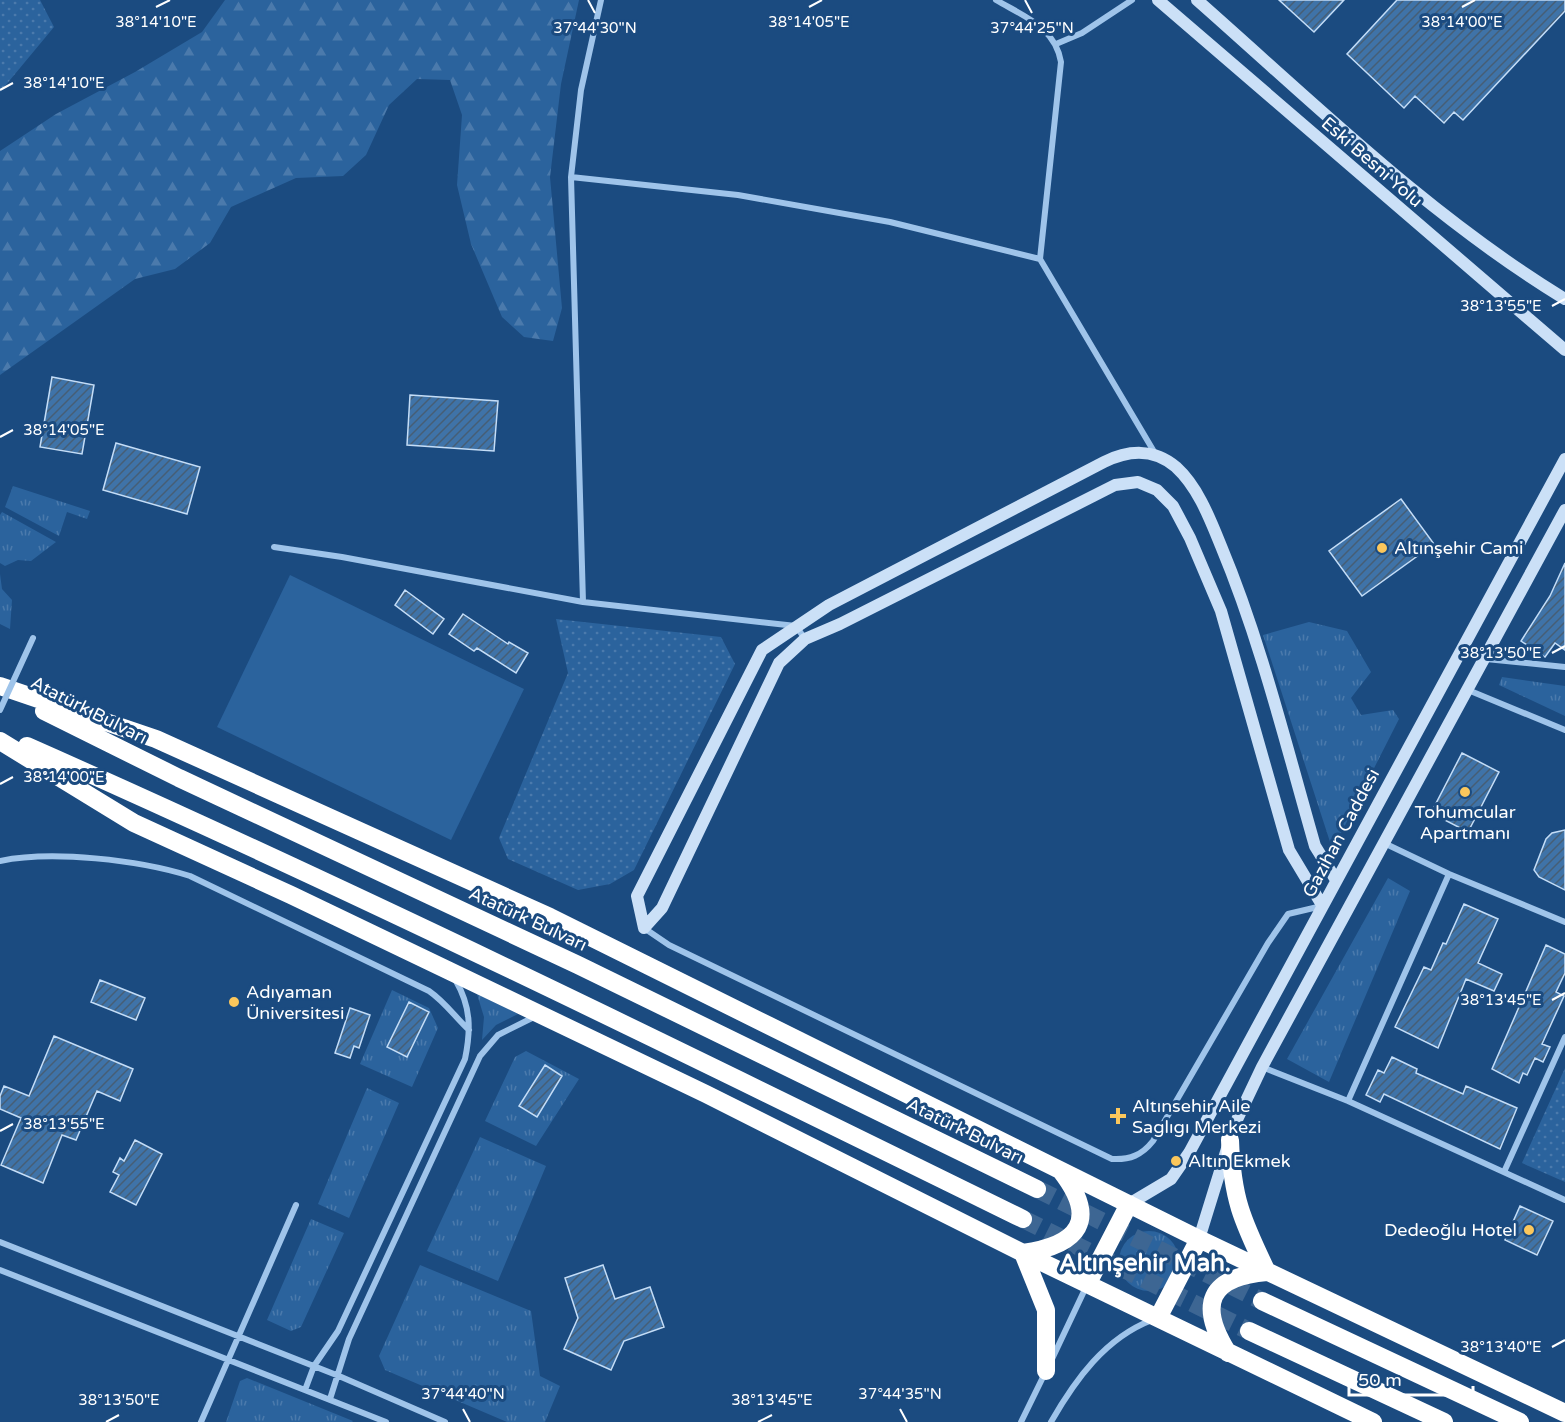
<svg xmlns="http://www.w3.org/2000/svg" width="1565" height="1422" font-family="'Varela Round',sans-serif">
	<defs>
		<pattern id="grass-tufts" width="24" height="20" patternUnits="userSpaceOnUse" patternTransform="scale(1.5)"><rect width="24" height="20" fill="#2b639d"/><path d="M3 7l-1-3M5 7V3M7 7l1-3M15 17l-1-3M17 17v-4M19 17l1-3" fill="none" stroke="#4b7aac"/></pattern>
		<pattern id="forest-firs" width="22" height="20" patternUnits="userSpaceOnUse" patternTransform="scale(1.5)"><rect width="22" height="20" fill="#2b639d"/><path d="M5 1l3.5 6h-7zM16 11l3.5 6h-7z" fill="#4b7aac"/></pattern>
		<pattern id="park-dots" width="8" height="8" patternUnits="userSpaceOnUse" patternTransform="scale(1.5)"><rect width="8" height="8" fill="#2b639d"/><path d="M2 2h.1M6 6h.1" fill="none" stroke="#4b7aac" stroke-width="1.8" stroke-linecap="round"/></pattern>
		<pattern id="building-hatch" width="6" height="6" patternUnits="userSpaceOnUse" patternTransform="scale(1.5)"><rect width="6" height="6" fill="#3f73a8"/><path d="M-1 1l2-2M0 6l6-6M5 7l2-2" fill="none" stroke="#465e75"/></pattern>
	</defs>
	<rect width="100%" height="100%" fill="#1b4b80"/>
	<!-- grass -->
	<path fill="url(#grass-tufts)" d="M 13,486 L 90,511 L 87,519 L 67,512 L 59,536 L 5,507 Z
		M 2,512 L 56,542 L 31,561 L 18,560 L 5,566 L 0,563 L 0,515 Z
		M 0,574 L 2,589 L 12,600 L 10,629 L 0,624 Z
		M 1309,622 L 1347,631 L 1371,672 L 1351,698 L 1361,715 L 1393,710 L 1399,719 L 1335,845 L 1331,845 L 1263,635 Z
		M 1502,677 L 1565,686 L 1565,716 L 1499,685 Z
		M 1388,878 L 1410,891 L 1329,1082 L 1287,1059 Z
		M 392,990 L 429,1008 L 438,1028 L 412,1087 L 360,1064 Z
		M 477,994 L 518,1014 L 496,1025 L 482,1040 L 484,1017 Z
		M 526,1051 L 579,1079 L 536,1146 L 485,1121 L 515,1057 Z
		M 367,1088 L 399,1103 L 349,1218 L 318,1204 Z
		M 480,1137 L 546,1166 L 498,1281 L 427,1251 Z
		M 311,1219 L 344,1233 L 301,1327 L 291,1331 L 267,1320 Z
		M1119 1261a30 30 0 1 1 60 0a30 30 0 1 1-60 0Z
		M 420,1265 L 531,1311 L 540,1376 L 560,1386 L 545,1422 L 507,1422 L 385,1370 L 379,1356 Z
		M 247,1378 L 353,1421 L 352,1422 L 226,1422 L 240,1381 Z"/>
	<!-- forest -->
	<path fill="url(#forest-firs)" d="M 225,0 L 579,0 L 561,84 L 550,177 L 562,308 L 553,341 L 524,337 L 502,317 L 471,244 L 457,185 L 462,115 L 450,80 L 417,79 L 389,105 L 366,155 L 343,176 L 296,178 L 231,207 L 210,243 L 175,269 L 135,279 L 0,375 L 0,151 L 56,114 L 135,72 L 202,32 Z"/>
	<!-- park -->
	<path fill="url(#park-dots)" d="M 0,0 L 40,0 L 54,27 L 0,92 Z
		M 556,619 L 721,637 L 735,664 L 634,870 L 610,884 L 578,890 L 508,859 L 499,838 L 568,673 Z
		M 1565,1068 L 1565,1182 L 1522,1163 Z"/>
	<!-- pitch -->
	<path fill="#2b639d" d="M 290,575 L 524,689 L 451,840 L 217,727 Z"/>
	<!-- building -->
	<path fill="url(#building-hatch)" stroke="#c4ddf7" stroke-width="1.5" d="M 1279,0 L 1344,0 L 1314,32 Z
		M 1397,0 L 1565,0 L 1565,11 L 1463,120 L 1454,112 L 1444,123 L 1415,96 L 1404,108 L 1347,54 Z
		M 52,377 L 94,385 L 82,454 L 40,447 Z
		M 410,395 L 498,401 L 494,451 L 407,445 Z
		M 116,443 L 200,467 L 187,514 L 103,490 Z
		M 1401,499 L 1434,544 L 1362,596 L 1329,551 Z
		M 1565,563 L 1565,650 L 1555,643 L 1545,657 L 1521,641 L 1550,596 Z
		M 405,590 L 444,619 L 433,634 L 395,605 Z
		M 463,614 L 508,644 L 509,642 L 528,653 L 516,673 L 477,648 L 474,651 L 449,634 Z
		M 1462,753 L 1499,772 L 1468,832 L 1431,813 Z
		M 1565,830 L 1565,890 L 1539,877 L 1534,870 L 1546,839 L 1552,833 Z
		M 1464,904 L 1498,919 L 1478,963 L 1502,974 L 1494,991 L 1466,979 L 1438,1048 L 1395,1027 L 1424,967 L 1431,970 L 1443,943 L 1446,944 Z
		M 1546,945 L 1565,954 L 1565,973 L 1556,992 L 1564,996 L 1542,1044 L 1550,1047 L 1543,1062 L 1535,1058 L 1527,1075 L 1523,1073 L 1519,1083 L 1492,1069 Z
		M 100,980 L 145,998 L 136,1020 L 91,1002 Z
		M 409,1002 L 429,1012 L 407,1057 L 387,1047 Z
		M 350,1008 L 370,1015 L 359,1048 L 354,1046 L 350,1058 L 335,1053 Z
		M 54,1036 L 133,1069 L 120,1101 L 97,1091 L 76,1140 L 62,1135 L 43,1183 L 1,1165 L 21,1118 L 0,1109 L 0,1096 L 4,1086 L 29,1096 Z
		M 1392,1057 L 1417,1069 L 1416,1073 L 1463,1094 L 1466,1086 L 1517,1108 L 1500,1149 L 1384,1094 L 1380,1102 L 1366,1095 L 1378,1070 L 1384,1073 Z
		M 545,1065 L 562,1076 L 537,1117 L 519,1106 Z
		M 135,1140 L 162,1154 L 136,1205 L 110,1192 L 119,1175 L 113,1172 L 120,1158 L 124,1161 Z
		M 1520,1206 L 1553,1221 L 1537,1255 L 1505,1240 Z
		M 603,1265 L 615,1299 L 650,1287 L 664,1327 L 624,1341 L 611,1370 L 564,1349 L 578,1318 L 565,1278 Z"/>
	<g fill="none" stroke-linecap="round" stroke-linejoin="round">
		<!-- highway-tunnel -->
		<path stroke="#3d6693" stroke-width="18" stroke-dasharray="18 9" stroke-linecap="butt" d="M 1037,1189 L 1262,1301
			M 1023,1219 L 1249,1331"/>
		<!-- street -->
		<path stroke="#9fc4ea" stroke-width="6" d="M 996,0 C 1025,17 1055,27 1061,62 L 1040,259
			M 1056,44 L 1082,33 L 1132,0
			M 571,177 L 738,195 L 890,222 L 1040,259 L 1156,455
			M 274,547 L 342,557 L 583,602 L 796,626 L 805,639
			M 583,602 L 571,177 L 581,90 L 601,0
			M 1486,659 L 1565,667
			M 1468,690 L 1565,730
			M 1386,844 L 1449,874 L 1565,922
			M 0,861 C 52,850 139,860 190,876 L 429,991 C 445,1002 455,1017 469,1030
			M 644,928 L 669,945 L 1112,1159 C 1130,1160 1142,1155 1153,1141 L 1268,943 L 1288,914 L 1322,906
			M 1262,1067 L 1348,1101 L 1565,1200
			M 1348,1101 L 1449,874
			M 1504,1172 L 1565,1037
			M 0,1242 L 339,1376 L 445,1422
			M 0,1270 L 386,1422
			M 1052,1359 L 1086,1287
			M 305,1390 L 314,1366 L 338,1331 L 465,1059 C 471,1030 471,1007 456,981
			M 330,1399 L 349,1339 L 480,1056 L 498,1035 L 534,1017
			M 201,1422 L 296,1205
			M 1021,1422 L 1045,1373
			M 1051,1422 C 1075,1380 1105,1338 1152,1320"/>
		<!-- secondary -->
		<path stroke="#cbe0f7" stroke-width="12" d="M 1158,0 L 1565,350
			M 1197,0 C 1315,104 1430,217 1565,299
			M 644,928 L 637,896 L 762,650 L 829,605 L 1104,462 C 1128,450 1154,448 1176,467 C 1198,487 1210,519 1221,546 C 1261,642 1286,745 1315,846 L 1336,880
			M 644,928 L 662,908 L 779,663 L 805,639 L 840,624 L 1115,485 L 1138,482 L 1157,490 L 1173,506 L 1190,538 L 1221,611 L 1289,850 L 1322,905
			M 1129,1204 L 1171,1179 L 1189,1153 L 1565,459
			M 1199,1239 L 1234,1126 L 1262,1067 L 1565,510"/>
		<!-- highway -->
		<path stroke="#fff" stroke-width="18" d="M 0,686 L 156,739 L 550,917 L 1199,1239 L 1565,1413
			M 44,711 L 179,778 L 578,965 L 1037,1189
			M 0,741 L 134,823 L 291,895 L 706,1094 L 1023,1253 L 1373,1422
			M 27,746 C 364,895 693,1057 1023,1219
			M 1088,1283 L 1129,1204
			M 1262,1301 L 1520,1422
			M 1158,1318 L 1199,1239
			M 1249,1331 L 1444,1422
			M 1228,1353 C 1198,1305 1208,1277 1267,1272 C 1242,1220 1232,1198 1230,1140
			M 1046,1371 L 1046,1310 L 1023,1253 C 1079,1245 1099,1220 1061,1171"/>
		<!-- street-bridge -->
		<path stroke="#9fc4ea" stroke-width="6" d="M 0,710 L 33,638"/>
	</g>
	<!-- ticks -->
	<path fill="none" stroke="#fff" stroke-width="2" d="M 588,0 L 595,13M 1025,0 L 1032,13M 156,7 L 170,0M 809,7 L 822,0M 1462,7 L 1475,0M 0,90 L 13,83M 1552,306 L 1565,299M 0,437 L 13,430M 1552,653 L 1565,646M 0,784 L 13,777M 1552,1000 L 1565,993M 0,1131 L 13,1124M 1552,1347 L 1565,1340M 463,1409 L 470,1422M 900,1409 L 907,1422M 106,1422 L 119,1415M 758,1422 L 772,1415"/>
	<!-- markers -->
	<g fill="#fbc75c" stroke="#1b4b80" stroke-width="2">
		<circle cx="1382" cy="548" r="6"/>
		<circle cx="1465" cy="792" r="6"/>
		<circle cx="234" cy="1002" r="6"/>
		<path d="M1115 1107h6v6h6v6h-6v6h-6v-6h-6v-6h6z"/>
		<circle cx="1176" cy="1161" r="6"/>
		<circle cx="1529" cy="1230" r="6"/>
	</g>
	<g text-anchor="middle" stroke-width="6" stroke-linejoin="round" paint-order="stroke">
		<!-- street labels -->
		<g font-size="18" fill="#fff" stroke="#1b4b80">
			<text transform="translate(1372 162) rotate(41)" y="6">Eski Besni Yolu</text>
			<text transform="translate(89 710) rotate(27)" y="6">Atatürk Bulvarı</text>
			<text transform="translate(1341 833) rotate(-62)" y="6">Gazihan Caddesi</text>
			<text transform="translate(528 919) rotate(25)" y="6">Atatürk Bulvarı</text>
			<text transform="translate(965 1131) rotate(26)" y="6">Atatürk Bulvarı</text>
		</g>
		<!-- poi labels -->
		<g font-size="18" fill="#fff" stroke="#1b4b80" text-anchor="start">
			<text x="1394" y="554">Altınşehir Cami</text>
			<text x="1465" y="818" text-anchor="middle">Tohumcular<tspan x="1465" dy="21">Apartmanı</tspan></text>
			<text x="246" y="998">Adıyaman<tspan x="246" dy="21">Üniversitesi</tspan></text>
			<text x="1132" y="1112">Altınsehir Aile<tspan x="1132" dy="21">Saglıgı Merkezi</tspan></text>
			<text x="1188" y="1167">Altın Ekmek</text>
			<text x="1517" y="1236" text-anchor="end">Dedeoğlu Hotel</text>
		</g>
		<!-- district labels -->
		<g font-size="24" font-weight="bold" fill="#fff" stroke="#1b4b80">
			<text x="1145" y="1271">Altınşehir Mah.</text>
		</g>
	</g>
	<g font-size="15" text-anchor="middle" fill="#fff" stroke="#1b4b80" stroke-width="6" stroke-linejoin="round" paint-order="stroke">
		<text x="156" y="27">38°14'10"E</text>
		<text x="809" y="27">38°14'05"E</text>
		<text x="1462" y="27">38°14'00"E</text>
		<text x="595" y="33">37°44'30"N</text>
		<text x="1032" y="33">37°44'25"N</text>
		<text x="64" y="88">38°14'10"E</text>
		<text x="1501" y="311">38°13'55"E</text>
		<text x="64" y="435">38°14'05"E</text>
		<text x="1501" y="658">38°13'50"E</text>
		<text x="64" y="782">38°14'00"E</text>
		<text x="1501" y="1005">38°13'45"E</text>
		<text x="64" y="1129">38°13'55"E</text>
		<text x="1501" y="1352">38°13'40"E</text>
		<text x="463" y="1399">37°44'40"N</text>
		<text x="900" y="1399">37°44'35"N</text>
		<text x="119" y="1405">38°13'50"E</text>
		<text x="772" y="1405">38°13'45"E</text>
	</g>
	<!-- scale -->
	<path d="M1349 1386v9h124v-9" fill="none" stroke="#ffffff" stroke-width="3"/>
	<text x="1358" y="1386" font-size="18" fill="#ffffff" stroke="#1b4b80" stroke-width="4.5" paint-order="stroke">50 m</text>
</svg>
